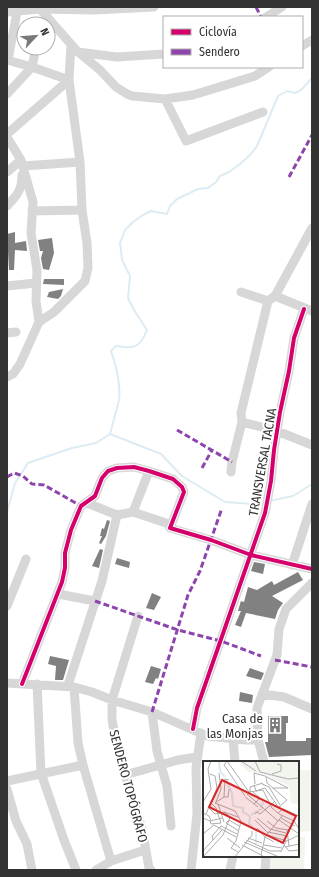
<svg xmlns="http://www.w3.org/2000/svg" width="319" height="877" font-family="'Fira Sans Condensed',sans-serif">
	<rect width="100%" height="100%" fill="#fff"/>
	<!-- green -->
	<path fill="#f1f5ed" d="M 298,770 L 312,770 L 312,831 L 298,832 Z
		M 298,837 L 305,837 L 304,867 L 305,870 L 269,870 L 271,856 L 298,856 Z"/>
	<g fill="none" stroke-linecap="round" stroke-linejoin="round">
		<!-- stream -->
		<path stroke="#ddebf3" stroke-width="2" d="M 110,434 L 161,454 L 182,476 L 225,502 L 254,504 L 265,502
			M 269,501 L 293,496 L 312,484
			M 7,512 L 15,483 L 28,463 L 72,448 L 96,443 L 110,434 C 113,423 116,412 119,400 C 121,387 116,364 111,351 L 116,346 C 134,349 140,348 147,330 L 134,310 L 128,298 L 130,276 L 122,260 L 120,243 L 125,230 L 133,222 L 143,215 L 151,211 L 167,214 L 170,206 L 177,199 L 198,189 L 208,188 L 216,182 L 220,176 L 229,172 L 240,164 L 250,155 L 257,146 L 278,96 L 287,91 L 295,93 L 301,90 L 312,78"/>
	</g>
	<!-- building -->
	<path fill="#818181" d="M 15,232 L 15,243 L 26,241 L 27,251 L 15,250 L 14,270 L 9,270 L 7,234 Z
		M 52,238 L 54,253 L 49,270 L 43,269 L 41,258 L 43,251 L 40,251 L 38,240 Z
		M 44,279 L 64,279 L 64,285 L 43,284 Z
		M 63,289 L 61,296 L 58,299 L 47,297 L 49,292 Z
		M 107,520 L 110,521 L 106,536 L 101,544 L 99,543 L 102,536 L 100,536 L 102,528 L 104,529 Z
		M 100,549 L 103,550 L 99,568 L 92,566 Z
		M 117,558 L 130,562 L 129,568 L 115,564 Z
		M 254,562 L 265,564 L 263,574 L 251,571 Z
		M 298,572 L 303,580 L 272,596 L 283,603 L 278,610 L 275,619 L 246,613 L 241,627 L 235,625 L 241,611 L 238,611 L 240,604 L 241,601 L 244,602 L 248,587 L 257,590 L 272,581 L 274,585 Z
		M 152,593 L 161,597 L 154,610 L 146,608 Z
		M 50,656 L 69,660 L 63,680 L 55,680 L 56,666 L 48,664 Z
		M 151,666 L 161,669 L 158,679 L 156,678 L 153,684 L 145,682 Z
		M 250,668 L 264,673 L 261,680 L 246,676 Z
		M 240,692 L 253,695 L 252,703 L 239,701 Z
		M 268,716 L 288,716 L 288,723 L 286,723 L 286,741 L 306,741 L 306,738 L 312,738 L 312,755 L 269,757 L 265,742 L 268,742 Z"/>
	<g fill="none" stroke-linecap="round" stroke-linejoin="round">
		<!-- minor -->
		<path stroke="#d7d7d7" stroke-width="9" d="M 40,9 L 77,51 L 100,70 L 116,87 L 127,94 L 132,96 L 165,99 L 193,95 L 255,76 L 269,67
			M 7,12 L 40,9 L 94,10 L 154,7
			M 266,17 L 282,7
			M 302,46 L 312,40
			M 78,52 L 117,57 L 164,54
			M 7,60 L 32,67 L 69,80 L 7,134
			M 8,60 L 17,12
			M 7,94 L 32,67 L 36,48
			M 165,99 L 186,141 L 263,112
			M 7,137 L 21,160 L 33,202 L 31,233 L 37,270 L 36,301 L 39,322
			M 23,166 L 80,162
			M 7,172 L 21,160
			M 7,206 C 17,195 22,191 22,175
			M 32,211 L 82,210
			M 7,286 L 36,283
			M 241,292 L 268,301 L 275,296 L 312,311
			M 275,296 L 312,228
			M 7,333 L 16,332
			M 7,377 L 13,374 L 20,364 L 39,322 L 54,312 L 85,281 L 88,268 L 87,243 L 82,210 L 80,162 L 69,80 L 71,45
			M 242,422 L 277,431 L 312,445
			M 231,472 L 232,462 L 242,422 L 241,413 L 268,301
			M 87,503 L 117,515 L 133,512 L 172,525
			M 133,512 L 149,471
			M 292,565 L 312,504
			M 58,594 L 95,601
			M 7,606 L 26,559
			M 138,616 L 112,700 L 112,720 L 116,741 L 125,775 L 142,828 L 149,868 L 151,870
			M 7,683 L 74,687 L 92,692 L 112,700 L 152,712 L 207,736 L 246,740 L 258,740
			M 22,684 L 62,582 L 65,568 L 65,553 L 71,530 L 81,506 L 95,496 L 102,478 L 108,471 L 117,468 L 134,467 L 149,471 L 173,479 L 182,487 L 184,492 L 170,528 L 211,540 L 251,555 L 312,569
			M 37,684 L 41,773 L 64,840 L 76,870
			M 68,685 L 102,581 L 117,515
			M 74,687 L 78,743 L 83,765 L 111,861
			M 262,694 L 284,697 L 312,709
			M 152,712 L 157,751 L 167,786 L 171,826
			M 193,729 L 197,708 L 265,513 L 271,481 L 274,450 L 280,412 L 289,371 L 294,338 L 304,309
			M 233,739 L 235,762
			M 264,762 L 258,740 L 257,708 L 277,655 L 279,629 L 286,609 L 312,583
			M 125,775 L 178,760 L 197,757
			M 7,781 L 83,765
			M 7,789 L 16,821 L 27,844 L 32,870
			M 96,870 L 111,861 L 145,850
			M 191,870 L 197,814 L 196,768 L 201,733
			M 230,870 L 233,856
			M 265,870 L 266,856"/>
		<!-- quiet -->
		<path stroke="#8e44ad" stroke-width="3" stroke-dasharray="6 3" stroke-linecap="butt" d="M 256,7 L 261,17
			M 289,177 L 312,135
			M 177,430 L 232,462
			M 202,468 L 212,450
			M 7,477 L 14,473 L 23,476 L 32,484 L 44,485 L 81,506
			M 95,601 L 178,630 L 221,641 L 261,656
			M 275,660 L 312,667
			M 152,712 L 188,595 L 200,571 L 222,508"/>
		<!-- cycleway casing -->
		<g stroke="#fff" stroke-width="6">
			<path id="cycleway" d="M 22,684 L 62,582 L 65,568 L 65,553 L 71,530 L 81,506 L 95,496 L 102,478 L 108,471 L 117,468 L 134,467 L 149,471 L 173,479 L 182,487 L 184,492 L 170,528 L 211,540 L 251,555 L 312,569
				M 193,729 L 197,708 L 265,513 L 271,481 L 274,450 L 280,412 L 289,371 L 294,338 L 304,309"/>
		</g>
		<!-- cycleway -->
		<use href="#cycleway" stroke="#d6006c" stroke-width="4"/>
	</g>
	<!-- icons -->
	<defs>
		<g id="building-bare" transform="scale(1.2)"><path d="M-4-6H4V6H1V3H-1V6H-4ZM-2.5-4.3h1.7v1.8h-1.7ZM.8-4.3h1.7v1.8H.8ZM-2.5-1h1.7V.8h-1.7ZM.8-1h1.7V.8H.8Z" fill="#7a7a7a" stroke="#fff" stroke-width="2.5" paint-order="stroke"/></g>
	</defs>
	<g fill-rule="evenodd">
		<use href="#building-bare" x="275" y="725"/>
	</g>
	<g text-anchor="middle" stroke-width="4" stroke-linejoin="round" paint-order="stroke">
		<!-- street labels -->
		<g font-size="13" fill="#333" stroke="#fff">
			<text transform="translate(262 462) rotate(-80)" y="5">TRANSVERSAL TACNA</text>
			<text transform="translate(129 786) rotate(75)" y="5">SENDERO TOPÓGRAFO</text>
		</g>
		<!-- poi labels -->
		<g font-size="13" fill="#333" stroke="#fff" text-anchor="end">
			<text x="263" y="723">Casa de<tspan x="263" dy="15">las Monjas</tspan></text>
		</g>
	</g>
	<!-- overview -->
	<g transform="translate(203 761)">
		<rect width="96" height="96" fill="#fff"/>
		<path d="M 35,0 L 96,0 L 96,44 L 88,42 L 86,25 L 59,12 L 45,11 Z" fill="#f1f5ed"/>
		<path fill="none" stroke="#ddebf3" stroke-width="2" d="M 16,0 L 17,10 L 22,16M 23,19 L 29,32 L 30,45 L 40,47 L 40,51 L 47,55M 48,54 L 58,48 L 60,41M 47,55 L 46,63 L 53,69 L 53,83"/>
		<path fill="none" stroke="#adadad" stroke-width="1" d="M 24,0 L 21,4 L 42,35M 24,0 L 46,31M 38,0 L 53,10M 52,0 L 57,11 L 85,18 L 96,17M 69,13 L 78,10 L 78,4 L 74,3M 63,16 L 64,22 L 84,39 L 75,47M 52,23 L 51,12 L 62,15 L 85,27 L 70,27M 59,23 L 66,26 L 77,44M 51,24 L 53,30 L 62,27 L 76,47M 46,31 L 60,29 L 69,47 L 76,53 L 91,60 L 96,68M 47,31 L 47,26 L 60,22M 50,31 L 57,37 L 51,43M 44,33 L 75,60M 21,36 L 25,36 L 26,28M 42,36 L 55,46M 0,41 L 8,28 L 5,8 L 8,0M 13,41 L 18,28 L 16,12M 12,42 L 32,50 L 38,60 L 33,80 L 28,87 L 35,91M 12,42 L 21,36 L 22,18 L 26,19M 9,43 L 13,47 L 18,62M 15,43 L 21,61M 6,47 L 12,53 L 21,51 L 35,56M 21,51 L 27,56 L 26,59 L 36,65M 0,52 L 6,55 L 8,60M 75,52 L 80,48 L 96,55M 3,53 L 14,27 L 12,15 L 7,13M 52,53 L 54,51 L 57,53 L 71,41M 0,57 L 7,60 L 19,57M 54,57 L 67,68M 78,57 L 92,65M 26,59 L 23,62 L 36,70M 52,59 L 65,72M 76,59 L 96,73M 7,60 L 8,63 L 18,62M 64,60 L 73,67 L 85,69 L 88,66M 54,67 L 62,76 L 71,81M 67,68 L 83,72M 84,69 L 86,85M 65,71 L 84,75M 0,73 L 11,64 L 33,76M 64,74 L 84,80 L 96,74M 24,77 L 37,87M 45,77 L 59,82M 10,79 L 9,75 L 18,65 L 34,73M 43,79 L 67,90 L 78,90M 41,81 L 76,96M 39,84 L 60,95M 61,84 L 79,87M 81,84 L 86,90 L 96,89M 82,86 L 96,83M 0,90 L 19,69M 78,91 L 83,80M 58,94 L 62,76 L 79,55M 0,96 L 20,74 L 26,59M 32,96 L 49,74 L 49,70"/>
		<path fill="#d62828" fill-opacity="0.15" stroke="#d62828" stroke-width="2" d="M 19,19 L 93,55 L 80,82 L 6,46 Z"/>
		<rect width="96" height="96" fill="none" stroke="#333" stroke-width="2"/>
	</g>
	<!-- border -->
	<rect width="319" height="877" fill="none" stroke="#333333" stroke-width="16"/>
	<!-- legend -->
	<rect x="163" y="16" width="140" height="52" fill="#ffffff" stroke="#adadad"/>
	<rect x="171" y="29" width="20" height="6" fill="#d6006c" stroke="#adadad"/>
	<text x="199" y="36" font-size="12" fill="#333333">Ciclovía</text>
	<rect x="171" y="49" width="20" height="6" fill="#8e44ad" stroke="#adadad"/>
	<text x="199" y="56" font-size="12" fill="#333333">Sendero</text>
	<!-- north arrow -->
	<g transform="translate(36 36) rotate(64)"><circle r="19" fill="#ffffff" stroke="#adadad"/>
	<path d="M0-3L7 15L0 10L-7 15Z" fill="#7a7a7a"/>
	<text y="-6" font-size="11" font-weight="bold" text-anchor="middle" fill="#333333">N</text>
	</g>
</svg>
